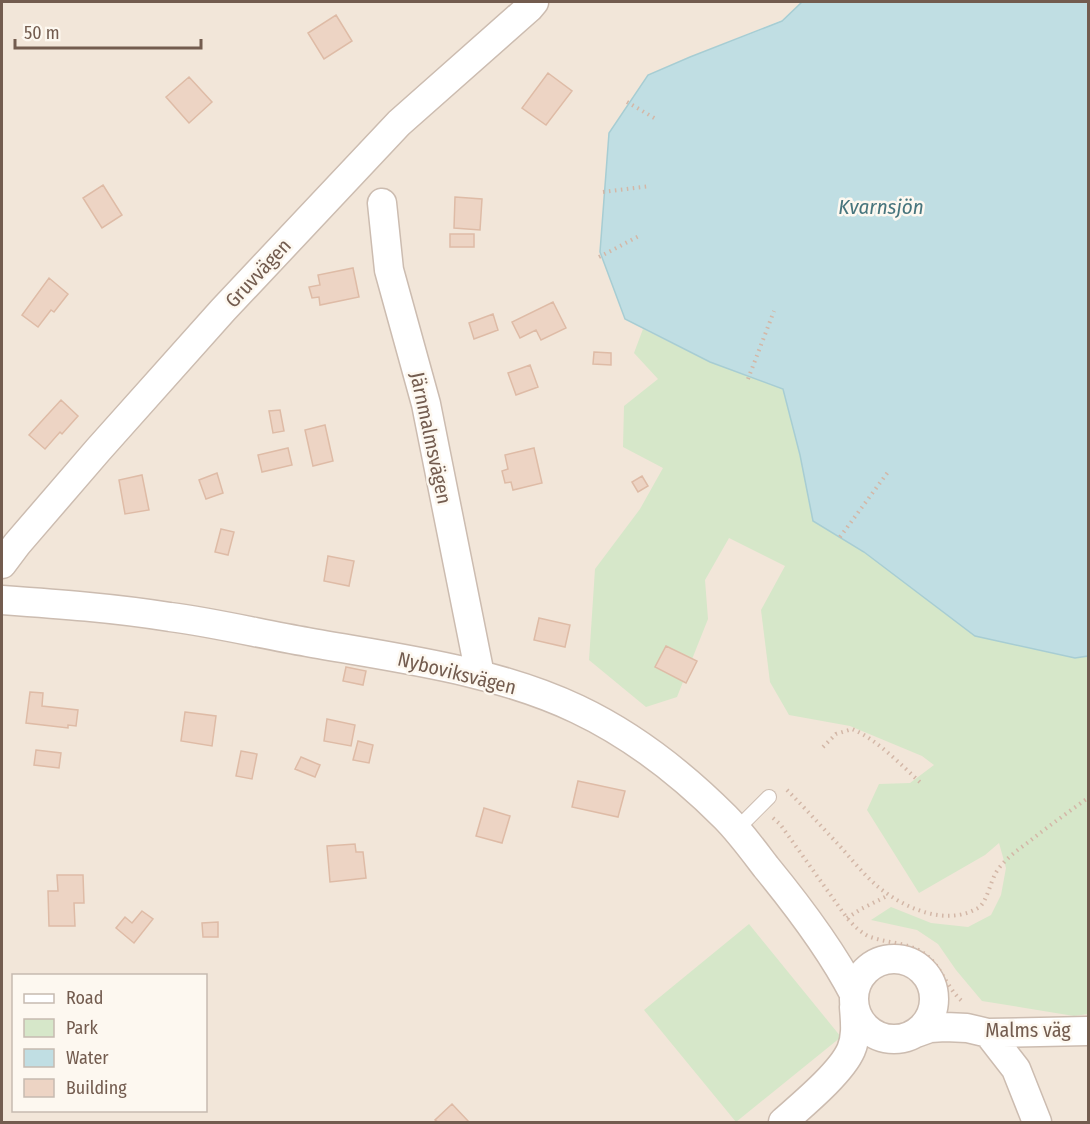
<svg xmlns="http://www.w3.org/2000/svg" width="1090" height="1124" font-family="'Fira Sans Condensed',sans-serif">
	<rect width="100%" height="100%" fill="#fbf4ea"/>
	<!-- residential -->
	<path fill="#f2e6d9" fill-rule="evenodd" d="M 2,2 L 802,2 L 782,20 L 690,57 L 648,75 L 625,319 L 710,362 L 800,455 L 813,521 L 864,552 L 975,636 L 1075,658 L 1088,656 L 1088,1122 L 2,1122 ZM 14,976 L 206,976 L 206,1110 L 14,1110 Z"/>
	<!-- green -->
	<path fill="#d6e7c9" d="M 643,329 L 710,362 L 783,388 L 800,455 L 813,521 L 864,552 L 975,636 L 1075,658 L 1088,656 L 1088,1014 L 1074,1016 L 982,1001 L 956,970 L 938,944 L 917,930 L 871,920 L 891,907 L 931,923 L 968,927 L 991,915 L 1001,895 L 1006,868 L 999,843 L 985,855 L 919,893 L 867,810 L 879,784 L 910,783 L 934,765 L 922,756 L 850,726 L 789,715 L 770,682 L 761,610 L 785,566 L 729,538 L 705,580 L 708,619 L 677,697 L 646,707 L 589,660 L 595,569 L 640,509 L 663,468 L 623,447 L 624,406 L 658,379 L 634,353 Z
		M 749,924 L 841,1037 L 736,1122 L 644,1010 Z"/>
	<!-- water -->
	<path fill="#c0dee3" stroke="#a7cdd3" stroke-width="1.5" d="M 802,2 L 1088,2 L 1088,656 L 1075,658 L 975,636 L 864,552 L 813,521 L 800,455 L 783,389 L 710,362 L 625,319 L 600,252 L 609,133 L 648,75 L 690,57 L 782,21 Z"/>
	<!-- building -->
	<path fill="#edd4c4" stroke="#debba6" stroke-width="1.5" d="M 336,15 L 352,41 L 324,59 L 308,33 Z
		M 548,73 L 572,91 L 546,125 L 522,108 Z
		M 189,77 L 212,102 L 189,123 L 166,97 Z
		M 103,185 L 122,215 L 102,228 L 83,198 Z
		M 455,197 L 482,199 L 480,230 L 454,228 Z
		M 450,234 L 474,234 L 474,247 L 450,247 Z
		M 353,268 L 359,297 L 320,305 L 319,297 L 312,298 L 309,287 L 320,285 L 318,275 Z
		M 49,278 L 68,294 L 54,312 L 51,310 L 38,327 L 22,315 Z
		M 553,302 L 566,328 L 541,340 L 536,330 L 520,338 L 512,322 Z
		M 493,314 L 498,330 L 474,339 L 469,323 Z
		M 594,352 L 611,353 L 611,365 L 593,364 Z
		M 530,365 L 538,387 L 516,395 L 508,373 Z
		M 61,400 L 78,416 L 62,434 L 60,432 L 45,449 L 29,435 Z
		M 280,410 L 284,431 L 273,433 L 269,411 Z
		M 325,425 L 333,461 L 313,466 L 305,430 Z
		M 288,448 L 292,465 L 262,472 L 258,455 Z
		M 534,448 L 542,483 L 513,490 L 511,482 L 505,483 L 502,471 L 508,469 L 505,455 Z
		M 217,473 L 223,493 L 206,499 L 199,480 Z
		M 142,475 L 149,510 L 125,514 L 119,480 Z
		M 642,476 L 648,486 L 638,492 L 632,482 Z
		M 221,529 L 234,532 L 228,555 L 215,552 Z
		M 328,556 L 354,561 L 349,586 L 324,581 Z
		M 539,618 L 570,625 L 565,647 L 534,640 Z
		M 666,646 L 697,661 L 686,683 L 655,667 Z
		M 346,667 L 366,671 L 363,685 L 343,681 Z
		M 30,692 L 43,693 L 42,706 L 78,710 L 76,726 L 68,725 L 68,728 L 26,723 Z
		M 185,712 L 216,716 L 212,746 L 181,741 Z
		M 327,719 L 355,725 L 351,746 L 324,741 Z
		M 358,741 L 373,745 L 369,763 L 353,760 Z
		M 36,750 L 61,753 L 59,768 L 34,765 Z
		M 241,751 L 257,754 L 252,779 L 236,776 Z
		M 301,757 L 320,765 L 315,777 L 295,769 Z
		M 578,781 L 625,791 L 618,817 L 572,807 Z
		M 484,808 L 510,816 L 502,843 L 476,836 Z
		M 355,844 L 356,852 L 363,852 L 366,878 L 330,882 L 327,846 Z
		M 57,875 L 83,875 L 84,903 L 74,903 L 75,926 L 49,926 L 48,891 L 58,891 Z
		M 142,911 L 153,919 L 134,943 L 116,928 L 125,917 L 132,923 Z
		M 218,922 L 218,937 L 203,937 L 202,923 Z
		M 452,1104 L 469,1122 L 438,1122 L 435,1120 Z"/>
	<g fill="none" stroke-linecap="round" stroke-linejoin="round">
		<!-- service casing -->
		<g stroke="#ccbcb0" stroke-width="16">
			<path id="service" d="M 736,830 L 769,797"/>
		</g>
		<!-- minor casing -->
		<g stroke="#ccbcb0" stroke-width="31">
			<path id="minor" d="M 382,203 L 389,270 L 426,404 L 480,675
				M 2,564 L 17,544 L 98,450 L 223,310 L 399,123 L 529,8 L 534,2
				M 2,600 C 58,604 114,608 170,617 C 216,623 261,634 307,642 C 396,658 495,670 577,709 C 632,735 682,774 725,817 C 740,832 753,850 766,867 C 798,906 831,949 854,994
				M854 999a40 40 0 1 1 80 0a40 40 0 1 1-80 0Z
				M 916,1033 L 930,1028 L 945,1027 L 967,1028 L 988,1033 L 1088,1031
				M 988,1033 L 1016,1069 L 1037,1122
				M 783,1122 C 802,1105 841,1073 851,1050 C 857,1036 855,1021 854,1007"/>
		</g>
		<!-- path -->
		<path stroke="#d3b7a7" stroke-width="4" stroke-dasharray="1.5 4.5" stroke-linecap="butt" d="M 627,102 L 656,119
			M 603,192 L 650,186
			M 599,257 L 641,235
			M 748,379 L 774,311
			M 840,537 L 888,472
			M 823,747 L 836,734 L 852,729 C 878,740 901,765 922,784
			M 787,790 C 804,807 820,825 837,843 C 850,857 863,874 877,886 C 904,908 945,927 978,908 C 988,902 990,879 999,868 C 1007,858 1016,851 1026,844 C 1046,828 1067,813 1088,798
			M 773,818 L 780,824 L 847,918 C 853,925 859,931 868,936 C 885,943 905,942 922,952 C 941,964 946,988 963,1002
			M 847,918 L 861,909 L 889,895"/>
		<!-- service -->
		<use href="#service" stroke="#fff" stroke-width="14"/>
		<!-- minor -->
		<use href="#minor" stroke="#fff" stroke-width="28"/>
	</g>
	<g text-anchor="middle" stroke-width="5" stroke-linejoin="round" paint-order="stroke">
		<!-- street labels -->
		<g font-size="20" fill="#735c4f" stroke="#fdf8f0">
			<text transform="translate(258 273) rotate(-47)" y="7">Gruvvägen</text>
			<text transform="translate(431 438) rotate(78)" y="7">Järnmalmsvägen</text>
			<text transform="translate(457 673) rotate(14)" y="7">Nyboviksvägen</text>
			<text x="1028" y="1037">Malms väg</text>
		</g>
		<!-- water labels -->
		<g font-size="21" font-style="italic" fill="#47757d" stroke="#fdf8f0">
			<text x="881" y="214">Kvarnsjön</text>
		</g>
	</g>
	<!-- border -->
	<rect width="1090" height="1124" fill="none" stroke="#735c4f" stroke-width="6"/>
	<!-- legend -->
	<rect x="12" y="974" width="195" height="138" fill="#fdf8f0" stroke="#c6bab0" stroke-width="1.5"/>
	<rect x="24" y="994" width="30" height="9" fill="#ffffff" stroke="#c6bab0" stroke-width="1.5"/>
	<text x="66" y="1004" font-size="18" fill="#735c4f">Road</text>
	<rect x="24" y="1019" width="30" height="18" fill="#d6e7c9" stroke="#c6bab0" stroke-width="1.5"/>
	<text x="66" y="1034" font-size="18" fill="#735c4f">Park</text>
	<rect x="24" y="1049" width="30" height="18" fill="#c0dee3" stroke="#c6bab0" stroke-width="1.5"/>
	<text x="66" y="1064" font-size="18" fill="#735c4f">Water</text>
	<rect x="24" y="1079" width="30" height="18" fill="#edd4c4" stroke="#c6bab0" stroke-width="1.5"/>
	<text x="66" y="1094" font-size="18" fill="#735c4f">Building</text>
	<!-- scale -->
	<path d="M15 39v9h186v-9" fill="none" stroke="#735c4f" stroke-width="3"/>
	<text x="24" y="39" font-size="18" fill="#735c4f" stroke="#fdf8f0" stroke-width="4.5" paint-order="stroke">50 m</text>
</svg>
